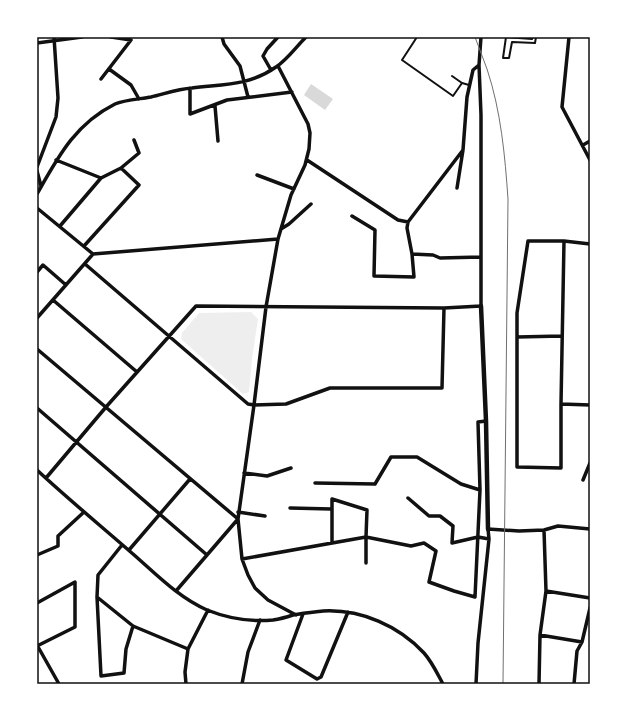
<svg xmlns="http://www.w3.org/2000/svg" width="627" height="721" font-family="'Public Sans',sans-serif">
	<rect width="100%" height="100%" fill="#fff"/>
	<!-- green -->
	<path fill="#eee" d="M 251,312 L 258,319 L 252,359 L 249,392 L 243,394 L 181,339 L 182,333 L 199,313 Z"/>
	<!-- water -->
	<path fill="#d9d9d9" d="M 311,84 L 333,99 L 325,110 L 304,95 Z"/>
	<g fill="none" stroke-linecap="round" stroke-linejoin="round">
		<!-- service -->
		<path stroke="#111" stroke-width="2" d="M 417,37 L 402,60 L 453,96 L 462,83
			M 533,37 L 532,39 L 506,37 L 503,58 L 509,58 L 512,42 L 535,43 L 536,37
			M 452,76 L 462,83 L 469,85"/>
		<!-- minor -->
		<path stroke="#111" stroke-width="3.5" d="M 222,37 L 224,44 L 240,66 L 248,97
			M 569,37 L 562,107 L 590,160
			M 37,43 L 82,37
			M 278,66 L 308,124 L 310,133 L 309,149 L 305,165 L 291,195 L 278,239 L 266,307 L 254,405 L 238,519 L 242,559 L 248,575 L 255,588 L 268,600 L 296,615
			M 109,69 L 131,85 L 139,99
			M 271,70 L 263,56 L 267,49 L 278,37
			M 101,79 L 131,40 L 111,37
			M 190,88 L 190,114 L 227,100 L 292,92
			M 215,106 L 218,141
			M 583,145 L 590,141
			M 56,160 L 101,178
			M 307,160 L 398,220 L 408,222
			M 37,167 L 56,117 L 58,98 L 54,37
			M 121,168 L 139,153 L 134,140
			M 37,171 L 41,186
			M 257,175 L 294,189
			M 457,188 L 463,150 L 467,97 L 473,70 L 479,65
			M 37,194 C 58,157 75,124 115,104 C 124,100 140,99 151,97 C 164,94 178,89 192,88 C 223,84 249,86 276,67 C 287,60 296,47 306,37
			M 37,208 L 93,254
			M 352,216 L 375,230 L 374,276 L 414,277 L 412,254 L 407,228 L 408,222 L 463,150
			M 60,226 L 101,178 L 121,168 L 139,185 L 84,246
			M 281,229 L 289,224 L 311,204
			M 590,244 L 564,241 L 528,241 L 517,313 L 517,467 L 561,468 L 561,404 L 590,405
			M 412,254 L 433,255 L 440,258 L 481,257
			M 85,264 L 248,404 L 254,405 L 286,404 L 330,388 L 442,388 L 444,308
			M 37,272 L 43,265 L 66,285
			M 53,300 L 137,372
			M 37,318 L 93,254 L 278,239
			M 517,337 L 562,336
			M 37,349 L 238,519
			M 561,404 L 564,241
			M 37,408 L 207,555
			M 37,470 C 68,499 101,526 133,554 C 156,574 179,598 207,610 C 227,618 251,622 273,620 C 280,619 287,617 293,615 C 303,613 314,612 323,611 C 361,609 399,626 424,653 C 432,662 437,673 443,684
			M 244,473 L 267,476 L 291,468
			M 46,478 L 106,407 L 196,306 L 444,308 L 481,306 L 481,115 L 479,65 L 481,37
			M 583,480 L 590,463
			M 315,483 L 375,484 L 391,457 L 417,457 L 461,484 L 480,490
			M 408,498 L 429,516 L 440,516 L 453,526 L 452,543 L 478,537 L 489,539
			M 290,508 L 331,509
			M 238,512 L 265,516
			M 122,545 L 98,575 L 97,597 L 101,676 L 124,673 L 126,649 L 133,626
			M 129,550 L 190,479
			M 37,555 L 58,546 L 58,536 L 84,512
			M 242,559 L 366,537 L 367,510 L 332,499 L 332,543
			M 366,563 L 366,537 L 411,546 L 424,543 L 436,551 L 429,582 L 454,591 L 475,597 L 480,490 L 478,422 L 486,421
			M 176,591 L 238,519
			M 546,591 L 590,598
			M 97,597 L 133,626 L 188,649
			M 37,603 L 75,582 L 75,627 L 37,646
			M 303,614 L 286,660 L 317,679 L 321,677 L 348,612
			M 540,635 L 582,642
			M 37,645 L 59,684
			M 186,684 L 185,672 L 188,649 L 208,610
			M 242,684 L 248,652 L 260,620
			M 476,684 L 478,643 L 489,539 L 488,529 L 519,531 L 544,530 L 558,526 L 590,529
			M 539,684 L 540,635 L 546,591 L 544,530
			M 574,684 L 577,651 L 582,642 L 590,608"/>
		<!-- tertiary -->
		<path stroke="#111" stroke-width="4.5" d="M 481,306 L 486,421 L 488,529"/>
		<!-- tram -->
		<path stroke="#707070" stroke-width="1" d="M 475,37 C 479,48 483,58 487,69 C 501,111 505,156 508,199 L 503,684"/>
	</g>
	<!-- border -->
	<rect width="627" height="721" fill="none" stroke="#ffffff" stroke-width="76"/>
	<rect x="38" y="38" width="551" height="645" fill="none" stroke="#111" stroke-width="1.5"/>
</svg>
